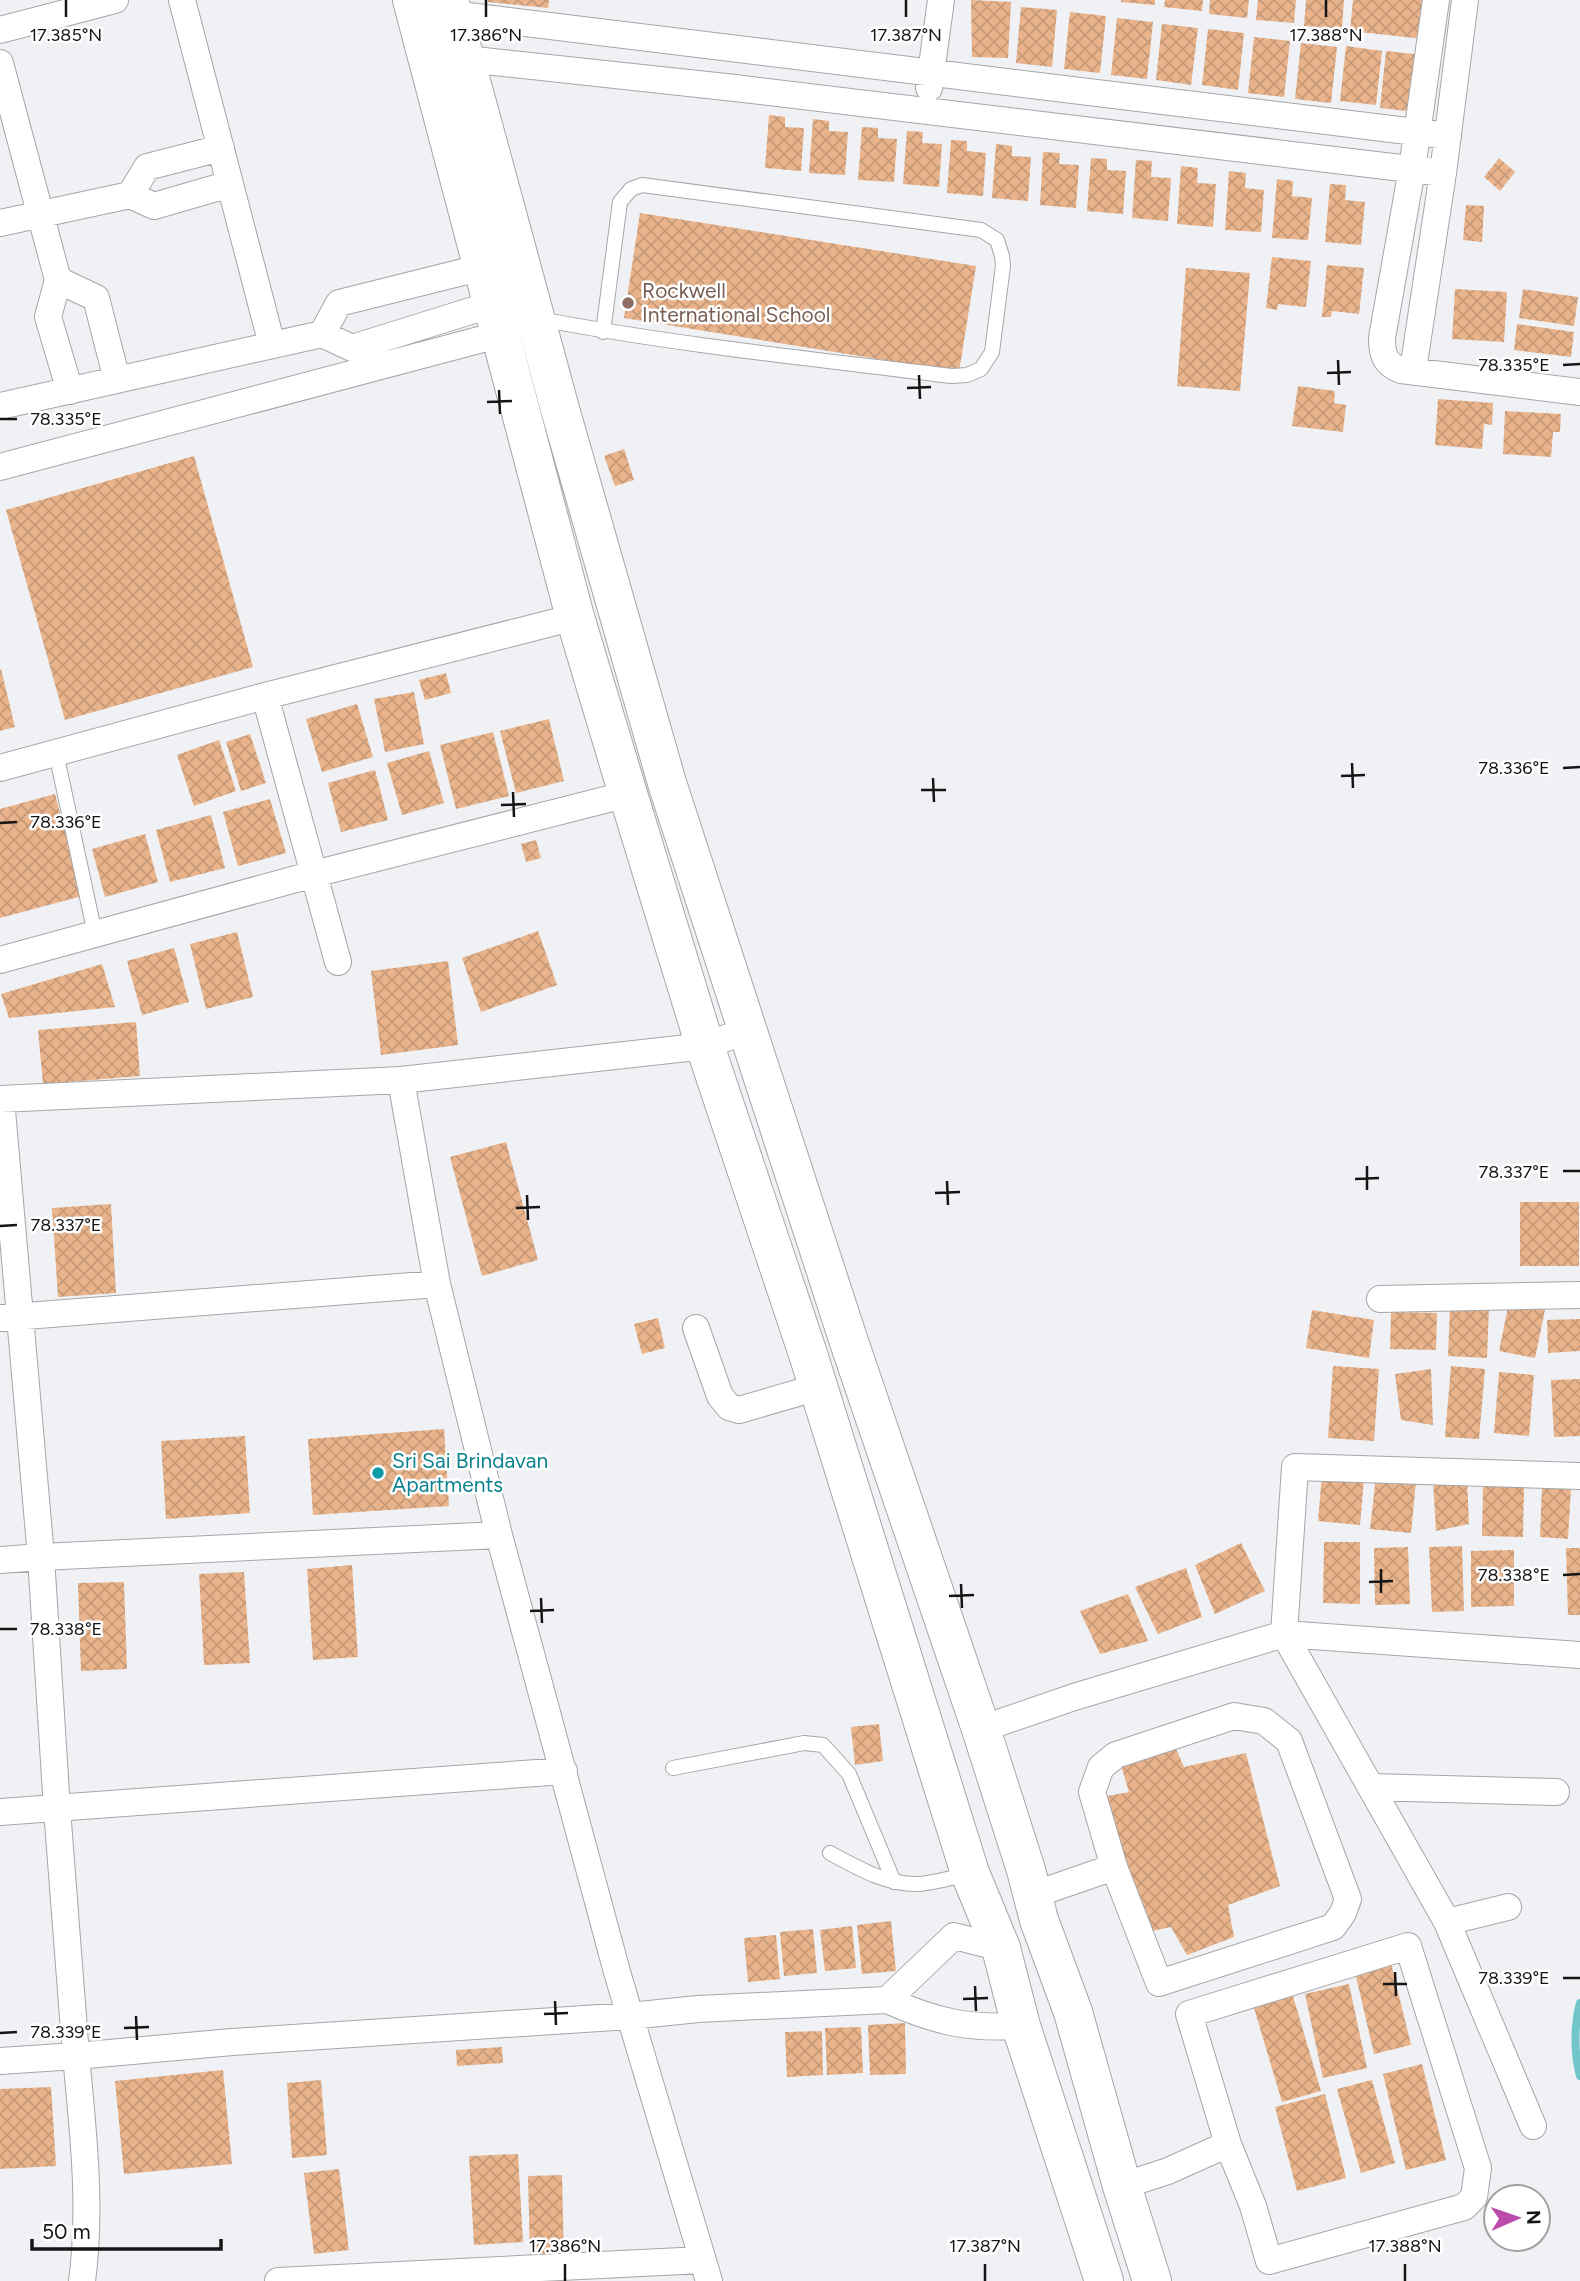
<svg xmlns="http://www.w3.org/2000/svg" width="1580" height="2281" font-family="Figtree,sans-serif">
	<defs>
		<pattern id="building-cross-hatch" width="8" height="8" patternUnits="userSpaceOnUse" patternTransform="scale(1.75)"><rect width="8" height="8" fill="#e9b48b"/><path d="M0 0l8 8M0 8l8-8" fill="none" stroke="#c79a77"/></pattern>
	</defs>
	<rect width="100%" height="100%" fill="#f0f1f4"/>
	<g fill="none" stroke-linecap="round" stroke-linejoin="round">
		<!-- stream -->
		<path stroke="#71c6cc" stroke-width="8" d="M 1580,2003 C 1574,2025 1574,2054 1580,2076"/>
	</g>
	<!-- building -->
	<path fill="url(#building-cross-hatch)" d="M 488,0 L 549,0 L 548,8 L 488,2 Z
		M 971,0 L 1011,2 L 1008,58 L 972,57 Z
		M 1121,0 L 1155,0 L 1155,5 L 1121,2 Z
		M 1165,0 L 1203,0 L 1202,11 L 1164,7 Z
		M 1210,0 L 1249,0 L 1247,18 L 1209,14 Z
		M 1258,0 L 1296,0 L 1294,23 L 1256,20 Z
		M 1306,0 L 1344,0 L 1342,29 L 1304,26 Z
		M 1353,0 L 1428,0 L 1424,39 L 1350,31 Z
		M 1021,7 L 1057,10 L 1052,67 L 1016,63 Z
		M 1070,12 L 1106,16 L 1100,73 L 1064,69 Z
		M 1117,18 L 1153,22 L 1147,79 L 1111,75 Z
		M 1162,24 L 1198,28 L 1191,85 L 1156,80 Z
		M 1208,29 L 1244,33 L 1238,90 L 1202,85 Z
		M 1254,37 L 1290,41 L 1284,97 L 1248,93 Z
		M 1301,43 L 1337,47 L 1331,103 L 1295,99 Z
		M 1346,46 L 1382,51 L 1376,105 L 1340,101 Z
		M 1386,51 L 1422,55 L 1416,112 L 1380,108 Z
		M 769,115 L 785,117 L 785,127 L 804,128 L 801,171 L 765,168 Z
		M 813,119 L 829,121 L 829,131 L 848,132 L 845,175 L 809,173 Z
		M 862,127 L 878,128 L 878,138 L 897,139 L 894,182 L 858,180 Z
		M 907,131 L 923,132 L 922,143 L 942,144 L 939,187 L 903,184 Z
		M 951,140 L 967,141 L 967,151 L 986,153 L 983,196 L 947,193 Z
		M 996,144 L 1012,146 L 1012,156 L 1031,157 L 1028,201 L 992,198 Z
		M 1043,152 L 1060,153 L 1059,164 L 1079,165 L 1076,208 L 1040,205 Z
		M 1091,158 L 1107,159 L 1107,170 L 1126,171 L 1123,214 L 1087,211 Z
		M 1499,158 L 1515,172 L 1500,191 L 1484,177 Z
		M 1136,160 L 1152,161 L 1151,177 L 1171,178 L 1168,221 L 1132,218 Z
		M 1181,166 L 1198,168 L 1197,183 L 1216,184 L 1213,227 L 1177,224 Z
		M 1229,171 L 1246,173 L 1245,188 L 1264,190 L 1261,232 L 1225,230 Z
		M 1277,179 L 1293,181 L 1292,196 L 1312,198 L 1308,240 L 1272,238 Z
		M 1330,184 L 1346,185 L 1345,200 L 1365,202 L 1361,245 L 1325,242 Z
		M 1466,205 L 1484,206 L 1482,242 L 1463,240 Z
		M 640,213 L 976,266 L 959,372 L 624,318 Z
		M 1272,257 L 1311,261 L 1306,307 L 1278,304 L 1277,310 L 1266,308 Z
		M 1327,265 L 1364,268 L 1359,314 L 1332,311 L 1331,317 L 1322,317 Z
		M 1186,268 L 1250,273 L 1240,391 L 1177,386 Z
		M 1455,289 L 1507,292 L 1504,342 L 1452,339 Z
		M 1523,289 L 1578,297 L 1574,326 L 1519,318 Z
		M 1517,324 L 1574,332 L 1571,357 L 1514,350 Z
		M 1298,386 L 1335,391 L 1334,403 L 1346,405 L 1343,432 L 1292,426 Z
		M 1438,399 L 1493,403 L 1492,425 L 1484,424 L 1482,449 L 1435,445 Z
		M 1505,411 L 1561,414 L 1560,432 L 1553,432 L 1551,457 L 1503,454 Z
		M 624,449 L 634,480 L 615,486 L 604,456 Z
		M 194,456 L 253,667 L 65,720 L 6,510 Z
		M 1,669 L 15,727 L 0,731 L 0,670 Z
		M 446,673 L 451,693 L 425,700 L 419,680 Z
		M 414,692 L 424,744 L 385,752 L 374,699 Z
		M 357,704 L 373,757 L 322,772 L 306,719 Z
		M 549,719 L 564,781 L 516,793 L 500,731 Z
		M 493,732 L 509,796 L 456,809 L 440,745 Z
		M 250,734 L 266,783 L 241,791 L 226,742 Z
		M 219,740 L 236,791 L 194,806 L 177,755 Z
		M 429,751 L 444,803 L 402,815 L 387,763 Z
		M 375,770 L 388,820 L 341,832 L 328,783 Z
		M 55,794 L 82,896 L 0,918 L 0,809 Z
		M 270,799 L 286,853 L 238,866 L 223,812 Z
		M 211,815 L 225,868 L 170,882 L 156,830 Z
		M 145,834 L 158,882 L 105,897 L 92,849 Z
		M 536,840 L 541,858 L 526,862 L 521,844 Z
		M 538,931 L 557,985 L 481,1012 L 462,958 Z
		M 237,932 L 253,997 L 206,1009 L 190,944 Z
		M 174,948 L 189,1002 L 142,1015 L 127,961 Z
		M 448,961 L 458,1045 L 381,1055 L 371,971 Z
		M 102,964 L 115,1007 L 9,1018 L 1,994 Z
		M 136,1022 L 140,1076 L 43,1084 L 38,1030 Z
		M 506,1142 L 538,1260 L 482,1276 L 450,1157 Z
		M 1520,1202 L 1579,1202 L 1579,1266 L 1520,1266 Z
		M 111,1204 L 116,1293 L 58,1297 L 52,1208 Z
		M 1509,1302 L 1545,1310 L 1535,1358 L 1499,1351 Z
		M 1450,1306 L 1489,1308 L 1487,1358 L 1448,1356 Z
		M 1312,1310 L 1374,1320 L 1369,1358 L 1306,1348 Z
		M 1391,1312 L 1437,1313 L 1436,1350 L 1390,1349 Z
		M 658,1318 L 665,1348 L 642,1354 L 634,1324 Z
		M 1580,1319 L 1580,1351 L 1548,1353 L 1547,1320 Z
		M 1333,1366 L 1379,1369 L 1374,1441 L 1328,1438 Z
		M 1451,1366 L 1485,1369 L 1479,1439 L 1445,1437 Z
		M 1431,1369 L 1433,1425 L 1401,1420 L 1395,1374 Z
		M 1499,1372 L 1534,1375 L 1529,1436 L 1494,1433 Z
		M 1580,1379 L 1580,1436 L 1554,1437 L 1551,1380 Z
		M 444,1429 L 449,1506 L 313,1515 L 308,1439 Z
		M 245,1436 L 250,1513 L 166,1519 L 161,1441 Z
		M 1322,1475 L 1364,1479 L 1360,1525 L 1318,1521 Z
		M 1376,1476 L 1416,1481 L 1411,1533 L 1370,1529 Z
		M 1467,1479 L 1469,1524 L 1436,1531 L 1433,1481 Z
		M 1483,1486 L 1524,1487 L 1523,1537 L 1482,1536 Z
		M 1542,1486 L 1571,1488 L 1568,1539 L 1540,1537 Z
		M 1324,1542 L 1360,1542 L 1360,1604 L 1323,1603 Z
		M 1241,1543 L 1265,1591 L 1215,1614 L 1195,1565 Z
		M 1462,1546 L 1464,1611 L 1432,1612 L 1429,1547 Z
		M 1408,1547 L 1410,1604 L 1375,1605 L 1374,1548 Z
		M 1566,1548 L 1580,1548 L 1580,1615 L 1568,1615 Z
		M 1514,1550 L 1514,1606 L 1471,1607 L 1471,1551 Z
		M 352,1565 L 358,1657 L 313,1660 L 307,1569 Z
		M 1186,1568 L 1202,1617 L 1158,1634 L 1135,1587 Z
		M 244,1572 L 250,1663 L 204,1665 L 199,1574 Z
		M 124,1582 L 127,1669 L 81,1671 L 78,1583 Z
		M 1128,1594 L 1148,1641 L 1100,1654 L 1080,1611 Z
		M 879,1724 L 883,1761 L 855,1765 L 851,1727 Z
		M 1173,1742 L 1184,1767 L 1246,1753 L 1280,1886 L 1228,1905 L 1234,1937 L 1187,1955 L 1171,1927 L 1147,1932 L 1102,1797 L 1129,1792 L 1120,1762 Z
		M 891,1921 L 896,1971 L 862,1974 L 857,1925 Z
		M 852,1926 L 856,1968 L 825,1971 L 820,1930 Z
		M 813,1929 L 817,1973 L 784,1976 L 780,1932 Z
		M 776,1935 L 780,1979 L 748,1982 L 744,1938 Z
		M 1390,1959 L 1411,2045 L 1374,2054 L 1354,1968 Z
		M 1349,1984 L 1367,2068 L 1323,2078 L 1305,1994 Z
		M 1293,1996 L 1321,2091 L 1282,2102 L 1254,2008 Z
		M 905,2023 L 906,2074 L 870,2075 L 868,2025 Z
		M 861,2027 L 863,2073 L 827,2075 L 825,2028 Z
		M 822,2031 L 823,2075 L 787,2077 L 785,2032 Z
		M 502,2047 L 503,2063 L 457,2066 L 456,2050 Z
		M 1422,2064 L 1446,2160 L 1406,2170 L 1383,2074 Z
		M 223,2070 L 232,2164 L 124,2174 L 115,2081 Z
		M 321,2080 L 327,2155 L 292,2158 L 287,2083 Z
		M 1372,2080 L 1395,2163 L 1361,2173 L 1337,2089 Z
		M 51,2087 L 56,2166 L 0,2169 L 0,2089 Z
		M 1325,2094 L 1346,2178 L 1297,2191 L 1275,2107 Z
		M 518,2154 L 523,2242 L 474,2245 L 469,2156 Z
		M 339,2169 L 349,2250 L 314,2254 L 304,2173 Z
		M 562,2175 L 564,2257 L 530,2257 L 528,2176 Z"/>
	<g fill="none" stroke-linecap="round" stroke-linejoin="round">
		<!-- service casing -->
		<g stroke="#a5a6a8" stroke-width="16">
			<path id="service" d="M 540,319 C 676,345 814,359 952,376 L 967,375 L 981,369 L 992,352 L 1003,266 L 1002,256 L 997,240 L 981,230 L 642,185 L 631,189 L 620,202 L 603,332
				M 56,753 L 95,934
				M 673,1768 L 804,1743 L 823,1745 L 849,1774 L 894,1882
				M 830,1853 C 858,1868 886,1885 919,1884 C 935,1883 953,1877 969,1874"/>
		</g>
		<!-- minor casing -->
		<g stroke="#a5a6a8" stroke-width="28">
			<path id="minor" d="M 182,0 L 272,345
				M 1436,0 L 1412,169 L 1382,338 C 1382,355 1385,364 1401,370 L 1580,392
				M 452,14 L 1448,136
				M 0,30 L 115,0
				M 466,59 L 735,88 L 1443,173
				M 0,63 L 58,280 L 48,317 L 70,391
				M 929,88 L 941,0
				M 130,195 L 147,167 L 221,148
				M 0,223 L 130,195 L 154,206 L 230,184
				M 483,267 L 339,303 L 322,334 L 352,348 L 493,304
				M 58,280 L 96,298 L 117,380
				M 1413,370 L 1443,173 L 1465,0
				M 0,406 L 322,334
				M 0,467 L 494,336 L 501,332
				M 265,696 L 338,962
				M 0,768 L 265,696 L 575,617
				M 0,960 L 314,874 L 628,794
				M 747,1030 L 705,1046 L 401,1080 L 437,1284 L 499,1535 L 617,1972 L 630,2016 L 698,2009 L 887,2000 L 954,1936 L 1001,1948
				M 0,1099 L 401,1080
				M 1380,1299 L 1580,1295
				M 0,1318 L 437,1284
				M 696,1328 L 720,1396 L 729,1407 L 739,1410 L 818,1387
				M 499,1535 L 41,1557 L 57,1809 L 76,2056 L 232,2042 L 630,2016 L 709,2281
				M 0,1560 L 41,1557 L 1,1099
				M 1234,1716 L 1264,1721 L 1289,1741 L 1348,1899 L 1343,1913 L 1333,1927 L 1159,1983 L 1114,1867 L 1092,1792 L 1101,1767 L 1116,1755 Z
				M 981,1729 L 1074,1697 L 1284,1634 L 1580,1655
				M 1371,1787 L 1556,1792
				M 0,1812 L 564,1771
				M 1033,1895 L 1114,1867
				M 1447,1922 L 1508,1907
				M 887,2000 C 936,2022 968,2029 1021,2026
				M 0,2061 L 76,2056 C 83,2130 92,2207 82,2281
				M 1533,2126 L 1447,1922 L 1284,1634 L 1295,1467 L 1580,1476
				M 1122,2186 L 1168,2171 L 1228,2144 L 1253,2206 L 1269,2261 L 1464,2207 L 1474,2197 L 1478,2168 L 1408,1946 L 1189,2014 L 1228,2144
				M 278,2281 L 702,2260"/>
		</g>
		<!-- primary casing -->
		<g stroke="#a5a6a8" stroke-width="40">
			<path id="primary" d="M 412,0 L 575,617 L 628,794 L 705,1046 L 808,1354 L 970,1873 L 1001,1948 L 1021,2026 L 1104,2281
				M 449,0 L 560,409 L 667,783 L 849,1342 L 981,1729 L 1026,1870 L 1039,1920 L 1073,2012 L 1122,2186 L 1152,2281"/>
		</g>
		<!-- service -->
		<use href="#service" stroke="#fff" stroke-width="14"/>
		<!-- minor -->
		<use href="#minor" stroke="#fff" stroke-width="26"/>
		<!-- primary -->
		<use href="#primary" stroke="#fff" stroke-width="38"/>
	</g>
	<!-- ticks -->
	<path fill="none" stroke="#151516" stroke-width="2.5" d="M 66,0 L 66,17M 486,0 L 486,17M 906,0 L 906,17M 1326,0 L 1326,17M 1338,360 L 1339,385M 1563,365 L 1580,364M 1327,373 L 1351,372M 919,375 L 920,399M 907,388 L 931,387M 499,390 L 500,414M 487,402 L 512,401M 0,419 L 17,419M 1352,763 L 1353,788M 1563,768 L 1580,767M 1341,776 L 1365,775M 933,778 L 934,802M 921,790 L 946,790M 513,792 L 514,817M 501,805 L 526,804M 0,823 L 17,822M 1367,1166 L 1367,1190M 1563,1171 L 1580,1171M 1355,1179 L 1379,1178M 947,1181 L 948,1205M 935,1193 L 960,1192M 527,1195 L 528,1220M 516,1208 L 540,1207M 0,1226 L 17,1225M 1381,1569 L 1381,1593M 1563,1575 L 1580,1574M 1369,1582 L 1393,1581M 961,1584 L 962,1608M 949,1596 L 974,1595M 541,1598 L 542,1623M 530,1611 L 554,1610M 0,1629 L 17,1629M 1395,1972 L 1396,1996M 1563,1978 L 1580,1978M 1383,1984 L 1407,1984M 975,1986 L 976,2011M 963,1999 L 988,1998M 555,2001 L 556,2025M 544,2014 L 568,2013M 136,2016 L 137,2040M 124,2028 L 149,2027M 0,2033 L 17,2032M 565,2264 L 565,2281M 985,2264 L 985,2281M 1405,2264 L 1405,2281"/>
	<!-- markers -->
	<circle fill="#8d6e63" stroke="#fff" stroke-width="2.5" cx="628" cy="303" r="7"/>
	<circle fill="#0f9aa8" stroke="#fff" stroke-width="2.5" cx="378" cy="1473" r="7"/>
	<g text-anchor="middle" stroke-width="5" stroke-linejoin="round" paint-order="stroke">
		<!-- education labels -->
		<g font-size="21" fill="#785e54" stroke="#fff" text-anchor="start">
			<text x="642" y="298">Rockwell<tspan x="642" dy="24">International School</tspan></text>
		</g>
		<!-- culture labels -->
		<g font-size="21" fill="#0d838f" stroke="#fff" text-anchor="start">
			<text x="392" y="1468">Sri Sai Brindavan<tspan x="392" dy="24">Apartments</tspan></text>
		</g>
	</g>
	<g font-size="18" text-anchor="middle" fill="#151516" stroke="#fff" stroke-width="5" stroke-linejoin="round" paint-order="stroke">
		<text x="66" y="41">17.385°N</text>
		<text x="486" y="41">17.386°N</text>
		<text x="906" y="41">17.387°N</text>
		<text x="1326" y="41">17.388°N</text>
		<text x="1514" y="371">78.335°E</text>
		<text x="66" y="425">78.335°E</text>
		<text x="1514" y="774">78.336°E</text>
		<text x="66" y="828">78.336°E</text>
		<text x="1514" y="1178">78.337°E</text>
		<text x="66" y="1231">78.337°E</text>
		<text x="1514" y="1581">78.338°E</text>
		<text x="66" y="1635">78.338°E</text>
		<text x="1514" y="1984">78.339°E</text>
		<text x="66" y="2038">78.339°E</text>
		<text x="565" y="2252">17.386°N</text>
		<text x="985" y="2252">17.387°N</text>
		<text x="1405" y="2252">17.388°N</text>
	</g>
	<!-- north arrow -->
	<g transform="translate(1517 2218) rotate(88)"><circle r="33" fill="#ffffff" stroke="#a1a1a2" stroke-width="2"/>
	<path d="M0-5L12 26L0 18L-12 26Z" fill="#bb4caa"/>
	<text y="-10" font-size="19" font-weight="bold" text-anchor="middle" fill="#151516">N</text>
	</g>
	<!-- scale -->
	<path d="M32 2239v10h189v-10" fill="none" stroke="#151516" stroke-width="3.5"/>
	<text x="42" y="2239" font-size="21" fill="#151516" stroke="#ffffff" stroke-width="5" paint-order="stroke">50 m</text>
</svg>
